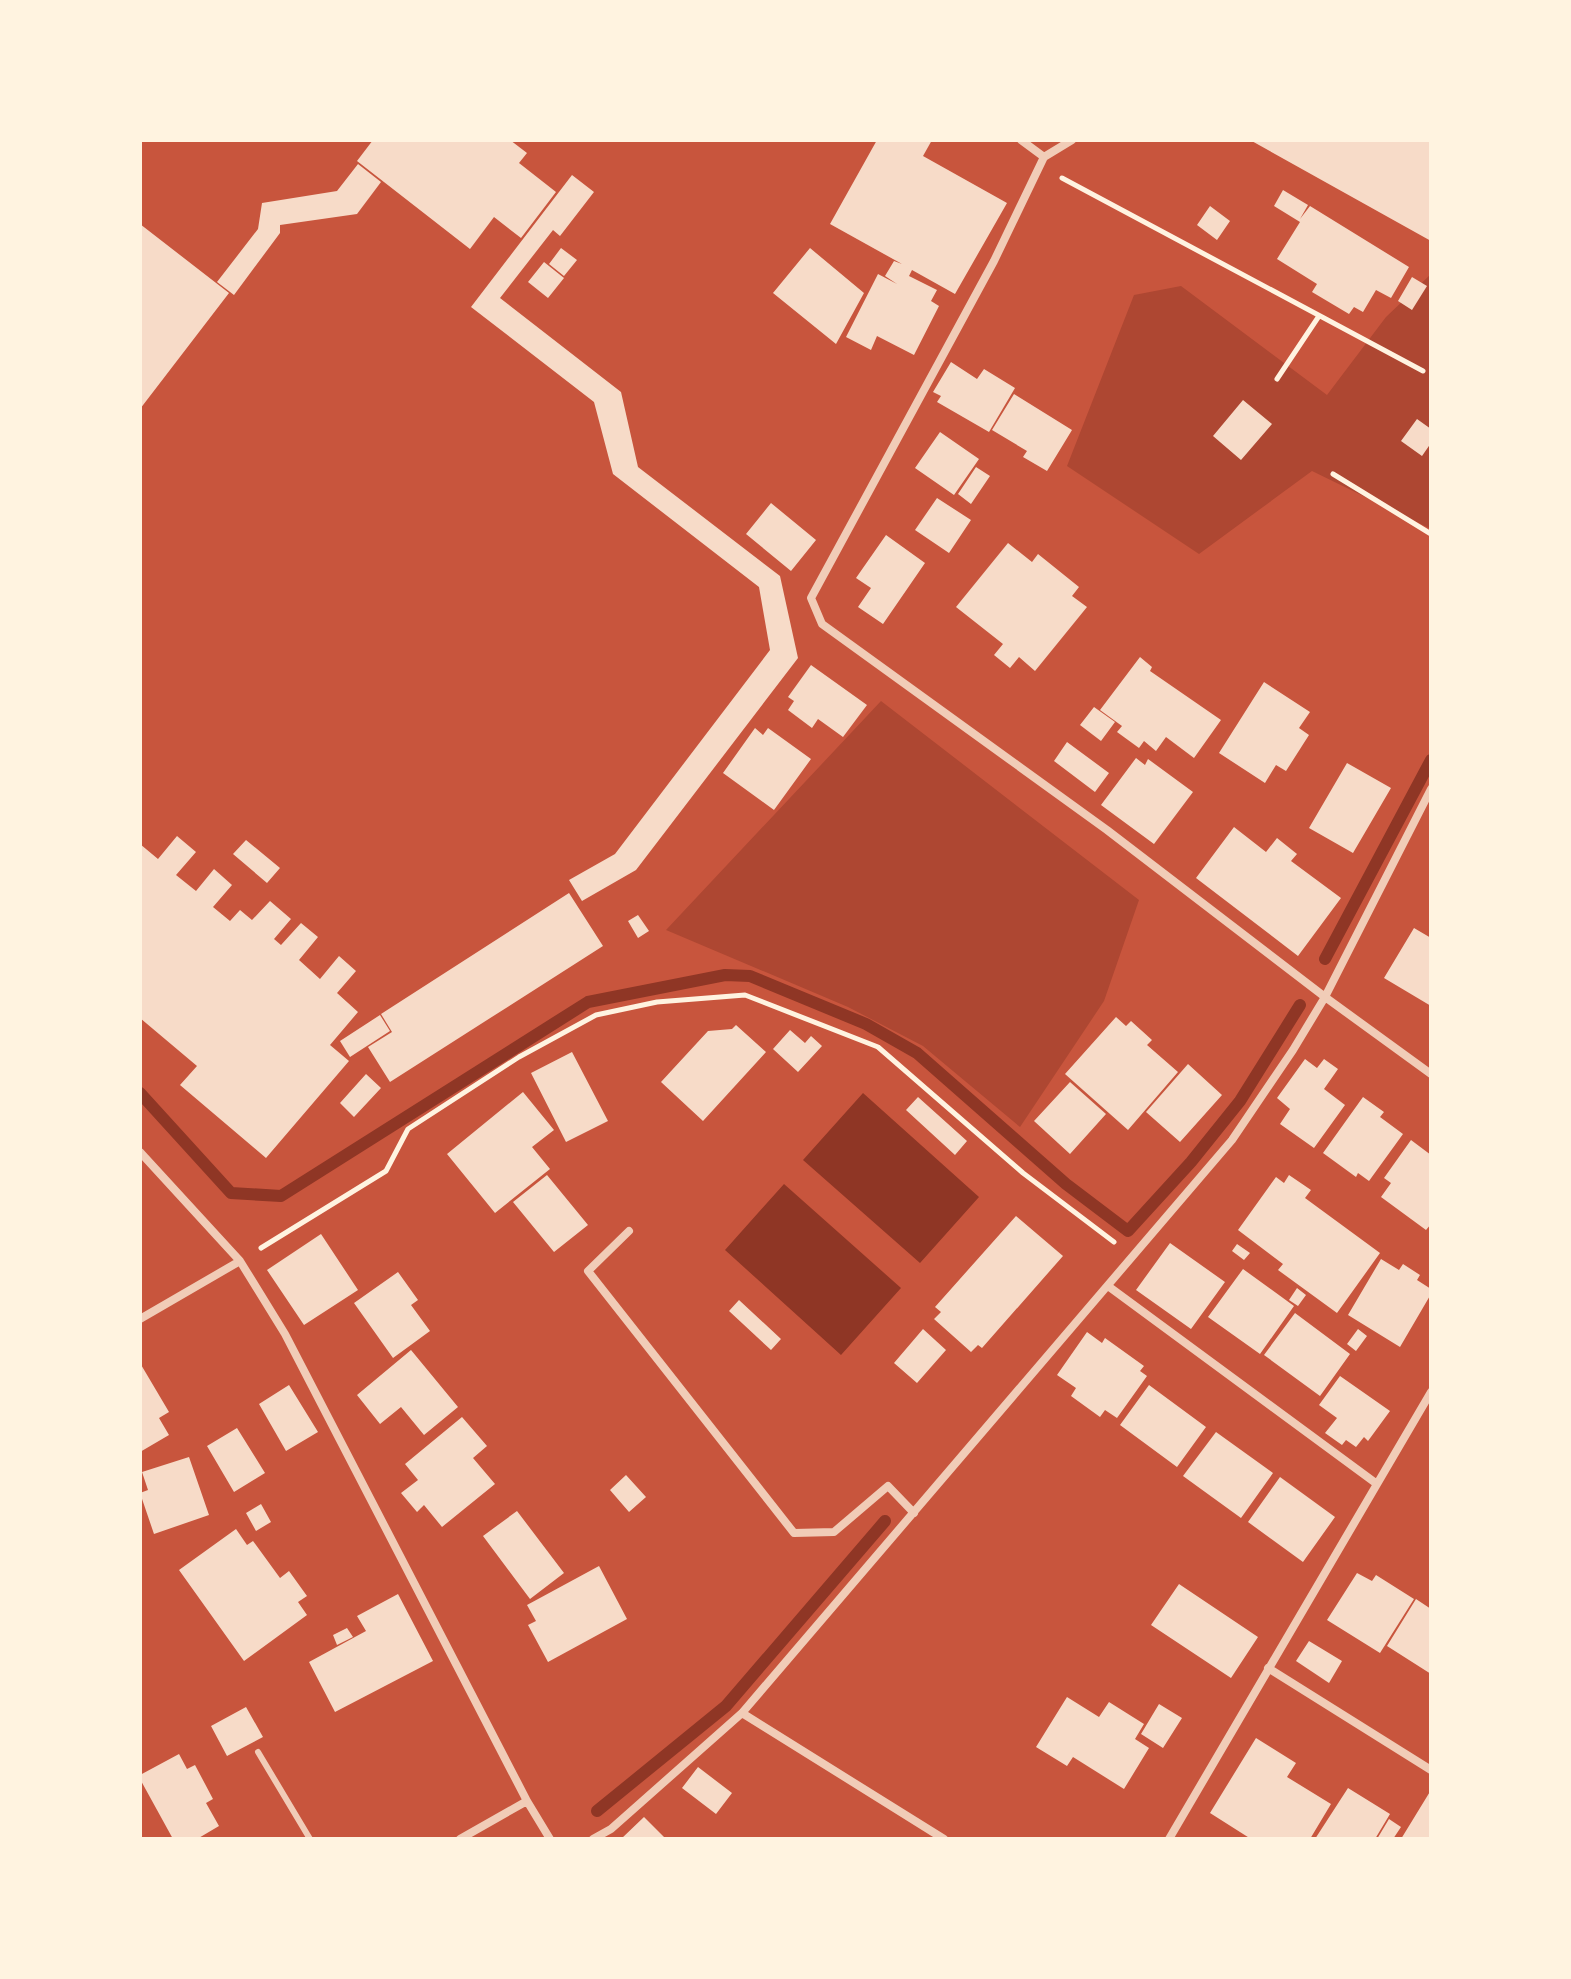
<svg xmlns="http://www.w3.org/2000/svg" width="1571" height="1979" font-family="'DM Sans',sans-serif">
	<rect width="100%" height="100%" fill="#c8553d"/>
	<!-- green -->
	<path fill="#ae4732" d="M 1431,274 L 1431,529 L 1312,471 L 1199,554 L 1067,466 L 1134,295 L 1181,286 L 1327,395 L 1386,317 Z
		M 881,701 L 1139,900 L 1104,1001 L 1020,1127 L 923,1046 L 848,1007 L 666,930 Z"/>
	<!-- water -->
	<path fill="#8f3625" d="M 863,1093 L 979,1197 L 920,1263 L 803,1160 Z
		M 784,1184 L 901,1288 L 841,1355 L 725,1250 Z"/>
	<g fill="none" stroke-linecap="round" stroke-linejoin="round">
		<!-- stream -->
		<path stroke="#8f3625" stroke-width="12" d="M 1325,959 L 1431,760
			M 140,1093 L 231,1193 L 281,1196 L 588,1002 L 725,975 L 750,976 L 866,1024 L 917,1053 L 1066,1184 L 1128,1231 L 1191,1162 L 1240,1101 L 1300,1005
			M 597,1811 L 726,1706 L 885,1521"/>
	</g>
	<!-- building -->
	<path fill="#f7dbc8" d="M 373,140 L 510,140 L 527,153 L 519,163 L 556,192 L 521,238 L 494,217 L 470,249 L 357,161 Z
		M 877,140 L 932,140 L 923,156 L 1007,203 L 955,294 L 912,270 L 909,276 L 937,290 L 931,301 L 939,306 L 914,355 L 877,336 L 871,350 L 846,337 L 878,274 L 897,284 L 885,276 L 894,261 L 902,264 L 830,224 Z
		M 1250,140 L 1431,140 L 1431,241 Z
		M 358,164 L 381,182 L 357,214 L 280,225 L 280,233 L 234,295 L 217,282 L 258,229 L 262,203 L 337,191 Z
		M 572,175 L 594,192 L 560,236 L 553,230 L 500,298 L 621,392 L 638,467 L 780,576 L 798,658 L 636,870 L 582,901 L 569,880 L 615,854 L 770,650 L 759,587 L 613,474 L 594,402 L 471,307 Z
		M 1283,190 L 1308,205 L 1300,219 L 1310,206 L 1409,267 L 1391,298 L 1376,290 L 1363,312 L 1354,307 L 1349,314 L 1312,292 L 1317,284 L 1277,259 L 1300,222 L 1274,206 Z
		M 1210,206 L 1230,221 L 1217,240 L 1197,225 Z
		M 140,224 L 229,293 L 140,409 Z
		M 561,248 L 577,260 L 564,276 L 549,264 Z
		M 810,248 L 864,293 L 836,344 L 773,293 Z
		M 544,262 L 564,278 L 548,298 L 528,282 Z
		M 1412,277 L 1427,286 L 1412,310 L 1398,301 Z
		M 951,362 L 977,379 L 984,369 L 1015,388 L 989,432 L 937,402 L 941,396 L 933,392 Z
		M 1014,394 L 1072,430 L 1047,471 L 1023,457 L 1027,451 L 992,430 Z
		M 1243,400 L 1272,424 L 1241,460 L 1213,436 Z
		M 1417,419 L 1431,429 L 1431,443 L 1422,456 L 1401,441 Z
		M 940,432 L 979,459 L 954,495 L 915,468 Z
		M 976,467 L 990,476 L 971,504 L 958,494 Z
		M 937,498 L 971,520 L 949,553 L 915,530 Z
		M 771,503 L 816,540 L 791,571 L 746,534 Z
		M 886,535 L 925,563 L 883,624 L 858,607 L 871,588 L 856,578 Z
		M 1008,543 L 1032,562 L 1038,554 L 1079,587 L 1072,596 L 1087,607 L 1035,671 L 1019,657 L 1010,668 L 994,655 L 1003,644 L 956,607 Z
		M 1140,657 L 1152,667 L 1150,671 L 1221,720 L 1194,758 L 1166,737 L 1156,751 L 1144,741 L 1139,748 L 1117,732 L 1122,726 L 1100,710 Z
		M 811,665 L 867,705 L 843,737 L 818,719 L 812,728 L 788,710 L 794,701 L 788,697 Z
		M 1264,682 L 1310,712 L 1299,728 L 1309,735 L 1286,771 L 1276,765 L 1265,783 L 1219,753 Z
		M 1094,707 L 1115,722 L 1101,741 L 1080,725 Z
		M 755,728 L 763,735 L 768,728 L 811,759 L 774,810 L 723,773 Z
		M 1067,742 L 1109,773 L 1095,792 L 1054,761 Z
		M 1136,758 L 1145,765 L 1148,759 L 1193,792 L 1154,844 L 1101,805 Z
		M 1347,763 L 1391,788 L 1353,853 L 1309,828 Z
		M 1234,827 L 1266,852 L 1277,838 L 1297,854 L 1291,861 L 1341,898 L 1298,956 L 1196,878 Z
		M 177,836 L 196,852 L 176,875 L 196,891 L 214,869 L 232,885 L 213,907 L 230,921 L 240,910 L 252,920 L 270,901 L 291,919 L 274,939 L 281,945 L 301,923 L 318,937 L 299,960 L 320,979 L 339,956 L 356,971 L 337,993 L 358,1012 L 330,1045 L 349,1061 L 266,1158 L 180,1085 L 197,1066 L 140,1018 L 140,844 L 158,859 Z
		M 246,840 L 280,868 L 267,883 L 233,854 Z
		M 569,893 L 603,946 L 390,1082 L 368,1047 L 392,1032 L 381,1014 Z
		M 638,915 L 649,931 L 638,938 L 628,921 Z
		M 1414,928 L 1431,938 L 1431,1006 L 1384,978 Z
		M 380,1015 L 390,1031 L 350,1057 L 340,1041 Z
		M 1116,1017 L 1126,1026 L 1131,1021 L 1152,1040 L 1147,1045 L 1178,1072 L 1128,1130 L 1065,1074 Z
		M 736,1025 L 766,1052 L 703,1121 L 661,1082 L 708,1031 L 732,1029 Z
		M 790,1030 L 805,1043 L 811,1036 L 822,1046 L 798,1072 L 773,1049 Z
		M 572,1052 L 608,1121 L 566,1142 L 531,1073 Z
		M 1305,1059 L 1317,1068 L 1324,1059 L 1338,1069 L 1324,1089 L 1345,1105 L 1314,1148 L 1280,1124 L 1290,1109 L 1277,1098 Z
		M 1188,1064 L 1222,1095 L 1180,1142 L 1146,1112 Z
		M 366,1074 L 381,1088 L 354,1117 L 340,1103 Z
		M 1070,1082 L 1106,1114 L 1070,1154 L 1034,1121 Z
		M 523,1092 L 554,1130 L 532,1147 L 550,1169 L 495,1213 L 447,1154 Z
		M 918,1097 L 967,1141 L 955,1155 L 906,1110 Z
		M 1363,1097 L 1384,1112 L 1380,1117 L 1403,1134 L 1369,1181 L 1358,1173 L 1356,1177 L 1323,1153 Z
		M 1411,1140 L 1431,1155 L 1431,1224 L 1426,1230 L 1381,1197 L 1391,1183 L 1384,1178 Z
		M 547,1175 L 588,1225 L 554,1252 L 513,1202 Z
		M 1289,1175 L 1311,1190 L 1305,1198 L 1380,1253 L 1337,1313 L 1278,1270 L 1283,1264 L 1238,1230 L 1276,1177 L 1284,1183 Z
		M 1016,1216 L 1063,1256 L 982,1348 L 978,1345 L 971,1352 L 934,1319 L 941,1312 L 935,1307 Z
		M 321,1234 L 358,1290 L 304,1325 L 267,1270 Z
		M 1170,1243 L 1225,1282 L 1191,1329 L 1136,1290 Z
		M 1237,1244 L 1250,1253 L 1244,1260 L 1232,1251 Z
		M 1381,1259 L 1399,1270 L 1403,1264 L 1420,1275 L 1417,1280 L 1431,1289 L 1431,1294 L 1400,1347 L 1348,1315 Z
		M 1243,1269 L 1294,1306 L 1260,1354 L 1208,1317 Z
		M 398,1272 L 418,1300 L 411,1305 L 430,1331 L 393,1358 L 354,1303 Z
		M 1297,1288 L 1306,1295 L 1298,1306 L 1289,1300 Z
		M 739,1300 L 781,1339 L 771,1350 L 729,1311 Z
		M 1295,1313 L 1350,1354 L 1320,1396 L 1264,1355 Z
		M 923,1329 L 946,1350 L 917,1383 L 894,1363 Z
		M 1358,1329 L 1367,1336 L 1356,1351 L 1347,1344 Z
		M 1087,1332 L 1102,1343 L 1105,1338 L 1144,1366 L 1140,1371 L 1147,1376 L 1117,1418 L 1105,1410 L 1100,1417 L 1071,1396 L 1076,1388 L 1057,1375 Z
		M 411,1350 L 458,1407 L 424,1435 L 401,1407 L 380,1424 L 357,1395 Z
		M 140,1363 L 169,1412 L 159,1418 L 169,1435 L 140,1452 Z
		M 1340,1376 L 1390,1411 L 1368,1441 L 1364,1437 L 1356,1447 L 1346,1440 L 1342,1445 L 1325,1433 L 1337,1418 L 1319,1405 Z
		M 289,1385 L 318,1432 L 286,1451 L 259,1404 Z
		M 1149,1385 L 1206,1427 L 1177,1467 L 1120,1425 Z
		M 462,1417 L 487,1446 L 473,1458 L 495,1484 L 442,1527 L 424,1505 L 417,1512 L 401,1493 L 418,1480 L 405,1464 Z
		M 237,1428 L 265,1473 L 234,1492 L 207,1446 Z
		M 1216,1432 L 1273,1473 L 1241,1518 L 1183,1476 Z
		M 189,1457 L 209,1515 L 154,1534 L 140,1493 L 148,1490 L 142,1472 Z
		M 626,1475 L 646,1497 L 629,1512 L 610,1490 Z
		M 1280,1477 L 1335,1517 L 1303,1562 L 1248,1522 Z
		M 261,1504 L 271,1522 L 256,1531 L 246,1513 Z
		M 517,1511 L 564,1573 L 530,1599 L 483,1536 Z
		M 236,1529 L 247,1545 L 253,1541 L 280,1578 L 289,1571 L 307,1596 L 298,1602 L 307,1615 L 244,1661 L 179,1570 Z
		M 599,1566 L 627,1619 L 548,1662 L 528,1625 L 536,1621 L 527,1605 Z
		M 1357,1573 L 1372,1581 L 1376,1575 L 1414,1599 L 1380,1653 L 1327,1620 Z
		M 1179,1584 L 1258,1637 L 1231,1678 L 1151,1625 Z
		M 398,1594 L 433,1661 L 335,1712 L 309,1662 L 366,1631 L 357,1616 Z
		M 1416,1599 L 1431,1609 L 1431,1674 L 1387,1646 Z
		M 347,1628 L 353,1637 L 337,1645 L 333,1635 Z
		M 1309,1641 L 1342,1661 L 1329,1683 L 1296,1661 Z
		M 1067,1697 L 1099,1717 L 1109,1702 L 1144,1724 L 1135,1739 L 1149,1748 L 1124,1789 L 1073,1757 L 1067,1766 L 1036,1747 Z
		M 1159,1704 L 1182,1718 L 1163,1748 L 1141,1734 Z
		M 246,1707 L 263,1737 L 227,1756 L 211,1726 Z
		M 1256,1738 L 1296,1763 L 1287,1777 L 1331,1804 L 1310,1839 L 1251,1839 L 1210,1813 Z
		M 179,1754 L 187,1769 L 195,1765 L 213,1799 L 206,1803 L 219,1826 L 197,1839 L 173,1839 L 140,1779 L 140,1775 Z
		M 698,1767 L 732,1793 L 716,1814 L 682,1788 Z
		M 1348,1788 L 1390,1814 L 1375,1839 L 1315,1839 Z
		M 1431,1790 L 1431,1839 L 1401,1839 Z
		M 644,1817 L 666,1839 L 621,1839 Z
		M 1389,1819 L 1401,1827 L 1393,1839 L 1377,1839 Z"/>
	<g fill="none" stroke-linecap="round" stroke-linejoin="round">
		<!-- path -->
		<path stroke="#fff3e0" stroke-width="5" d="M 1062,178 L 1423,371
			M 1277,379 L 1319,316
			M 1333,474 L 1431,534
			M 261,1248 L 386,1171 L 408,1129 L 519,1057 L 596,1015 L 657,1002 L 745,995 L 878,1047 L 1023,1173 L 1114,1242"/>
		<!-- service -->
		<path stroke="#f1ccb7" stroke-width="6" d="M 258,1752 L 310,1839"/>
		<!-- minor -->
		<path stroke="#f1ccb7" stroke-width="8" d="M 1021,140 L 1044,157
			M 1072,140 L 1044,157 L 994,261 L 811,598 L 822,624 L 1107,830 L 1325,997 L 1431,1074
			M 140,1152 L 240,1261 L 285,1334 L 527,1801 L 550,1839
			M 629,1231 L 588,1271 L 794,1533 L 834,1532 L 888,1486 L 914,1513
			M 1108,1286 L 1377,1484
			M 140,1319 L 240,1261
			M 1268,1668 L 1431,1770
			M 742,1713 L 944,1839
			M 460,1839 L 527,1801
			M 593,1839 L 611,1829 L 742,1713 L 1232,1140 L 1293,1050 L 1325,997 L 1431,789
			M 1169,1839 L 1431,1392"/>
	</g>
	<!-- border -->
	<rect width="1571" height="1979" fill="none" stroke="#fff3e0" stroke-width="284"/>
</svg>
